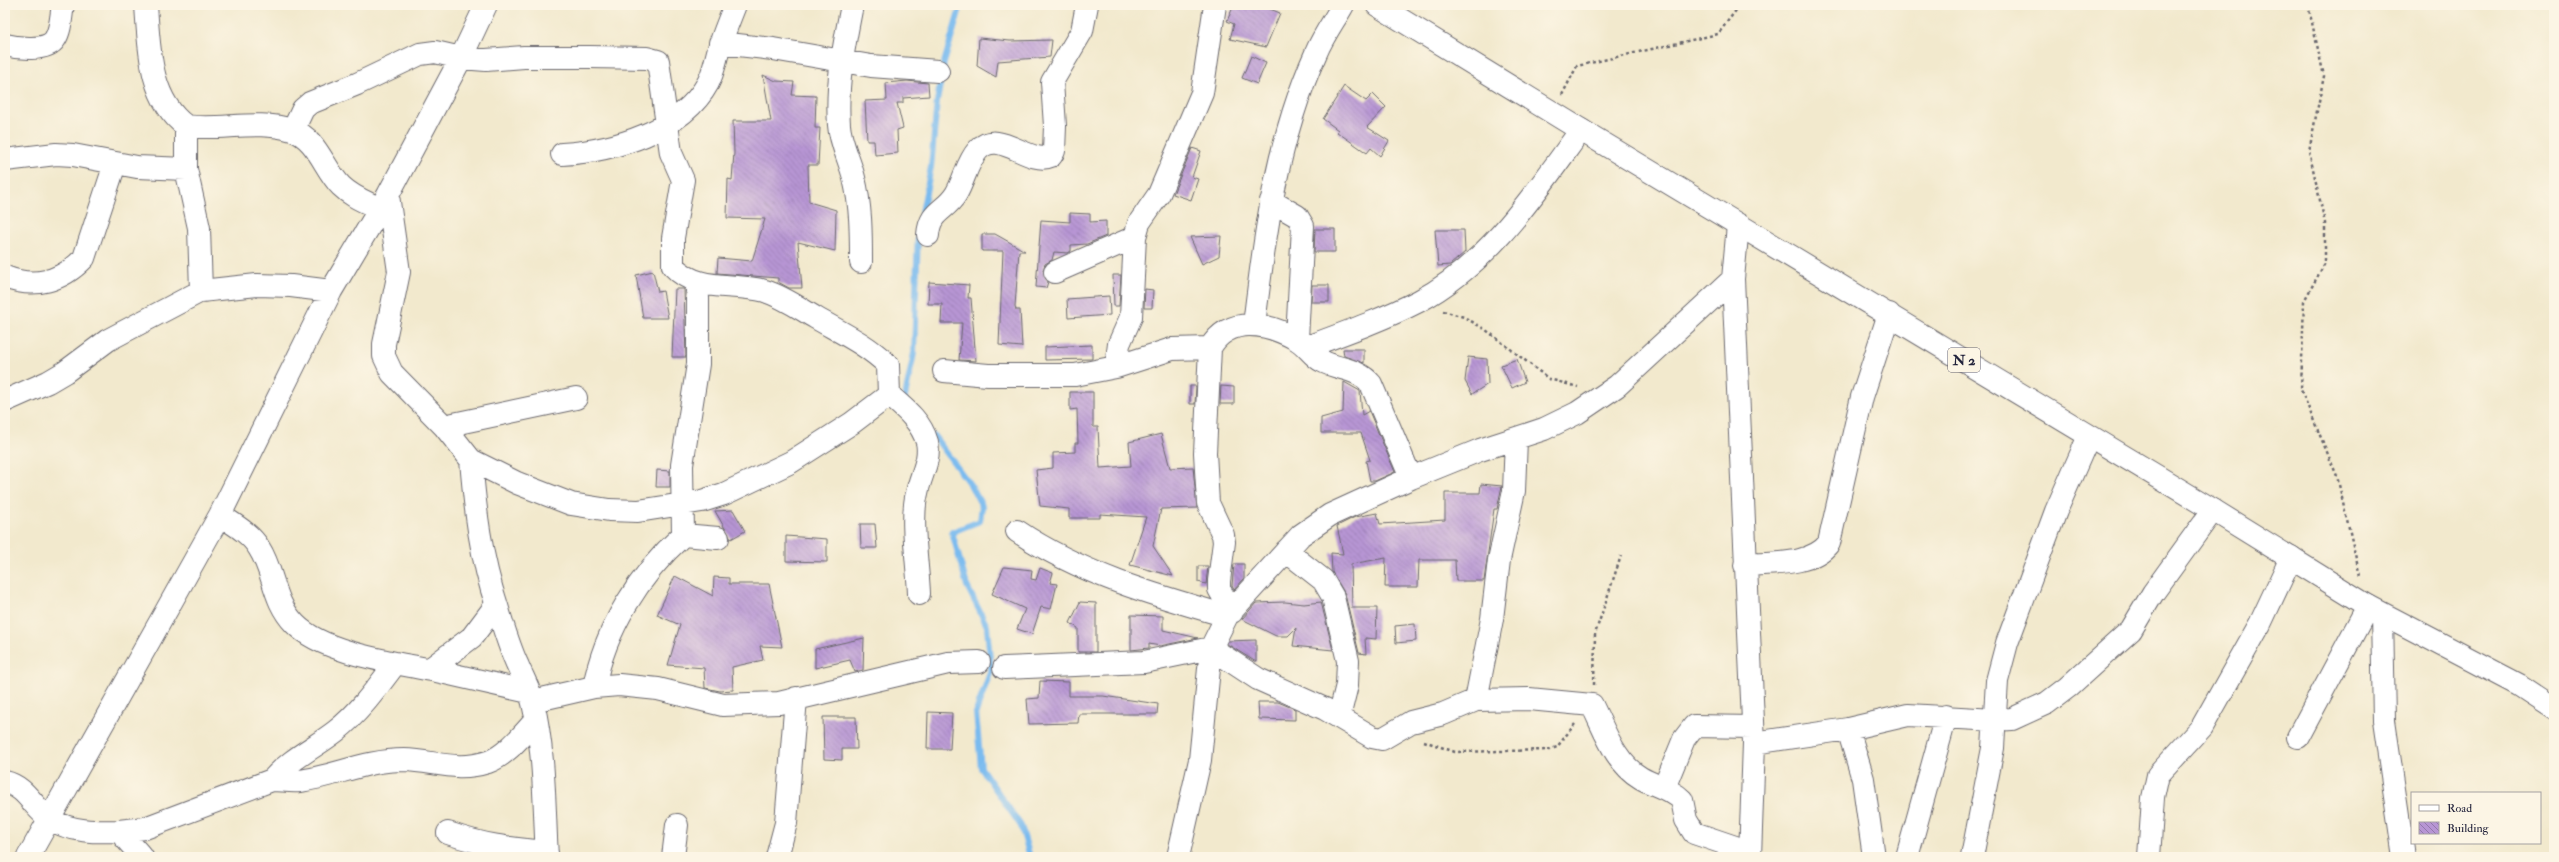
<svg xmlns="http://www.w3.org/2000/svg" width="2559" height="862" font-family="'IM FELL Double Pica',serif">
	<defs>
		<pattern id="building-back-hatch" width="6" height="6" patternUnits="userSpaceOnUse"><rect width="6" height="6" fill="#b795d4"/><path d="M-1 5l2 2M0 0l6 6M5-1l2 2" fill="none" stroke="#9479ad"/></pattern>
	</defs>
	<rect width="100%" height="100%" fill="#fcf5e5"/>
	<filter id="ink" filterUnits="userSpaceOnUse"><feTurbulence type="fractalNoise" baseFrequency=".025" numOctaves="2"/><feDisplacementMap in="SourceGraphic" scale="8" xChannelSelector="R" yChannelSelector="G"/><feConvolveMatrix kernelMatrix="1 2 1 2 8 2 1 2 1" color-interpolation-filters="sRGB"/></filter>
	<filter id="wash" filterUnits="userSpaceOnUse"><feTurbulence type="fractalNoise" baseFrequency=".012" numOctaves="4" result="noise"/><feDisplacementMap in="SourceGraphic" scale="16" xChannelSelector="R" yChannelSelector="G"/><feGaussianBlur stdDeviation="0.9" result="paint"/><feColorMatrix in="noise" values="0 0 0 0 0 0 0 0 0 0 0 0 0 0 0 0 0 1.4 0 .05"/><feComposite in="paint" operator="in"/></filter>
	<g filter="url(#wash)">
		<rect width="100%" height="100%" fill="#f2e9cd"/>
		<g fill="none" stroke-linecap="round" stroke-linejoin="round">
			<!-- stream -->
			<path stroke="#7abbef" stroke-width="6" d="M 920,223 L 931,167 L 937,101 L 944,63 L 961,5
				M 904,402 L 914,353 L 918,232
				M 934,436 L 971,486 L 982,506 L 980,521 L 952,532 L 967,586 L 987,626 L 991,670 L 976,712 L 981,768 L 1021,826 L 1030,857"/>
		</g>
		<g id="blocks">
			<!-- building -->
			<path fill="url(#building-back-hatch)" d="M 1234,5 L 1260,5 L 1280,13 L 1266,47 L 1230,39 L 1234,24 L 1227,21 Z
				M 979,38 L 1010,41 L 1052,40 L 1050,57 L 998,61 L 996,77 L 977,66 Z
				M 1251,56 L 1266,63 L 1257,84 L 1242,78 Z
				M 763,75 L 776,81 L 794,82 L 792,95 L 816,96 L 815,128 L 820,128 L 818,165 L 808,165 L 809,202 L 836,210 L 835,251 L 798,242 L 802,288 L 789,288 L 778,282 L 778,278 L 717,273 L 718,258 L 752,261 L 765,219 L 727,218 L 728,179 L 732,180 L 734,153 L 733,121 L 771,121 Z
				M 907,81 L 928,83 L 929,96 L 903,98 L 903,103 L 897,103 L 903,128 L 897,130 L 898,153 L 875,155 L 874,141 L 867,141 L 865,101 L 887,100 L 886,83 Z
				M 1344,86 L 1366,101 L 1373,94 L 1386,107 L 1367,127 L 1389,141 L 1380,156 L 1371,148 L 1367,153 L 1337,132 L 1338,130 L 1323,119 Z
				M 1192,148 L 1201,151 L 1192,177 L 1198,179 L 1191,200 L 1173,194 Z
				M 1070,213 L 1090,214 L 1090,222 L 1106,221 L 1106,236 L 1087,244 L 1071,245 L 1071,251 L 1068,253 L 1054,252 L 1052,260 L 1045,264 L 1043,270 L 1048,282 L 1046,288 L 1036,287 L 1041,220 L 1070,222 Z
				M 1315,229 L 1335,229 L 1335,252 L 1314,252 Z
				M 1435,230 L 1464,230 L 1465,252 L 1450,265 L 1438,266 Z
				M 982,234 L 995,234 L 1025,251 L 1019,251 L 1015,306 L 1016,310 L 1020,310 L 1022,347 L 999,345 L 1003,251 L 982,251 Z
				M 1221,236 L 1219,256 L 1202,264 L 1190,237 Z
				M 653,271 L 658,292 L 663,291 L 668,318 L 643,318 L 636,275 Z
				M 1113,275 L 1121,275 L 1119,306 L 1114,306 Z
				M 929,282 L 969,285 L 968,298 L 971,298 L 976,361 L 959,360 L 962,323 L 941,323 L 942,304 L 928,304 Z
				M 1312,285 L 1329,285 L 1329,302 L 1311,302 Z
				M 675,289 L 684,289 L 686,357 L 672,357 Z
				M 1145,289 L 1153,290 L 1152,308 L 1144,308 Z
				M 1109,296 L 1110,315 L 1068,318 L 1067,299 Z
				M 1092,345 L 1092,359 L 1045,360 L 1045,347 Z
				M 1343,349 L 1364,349 L 1364,363 L 1344,356 Z
				M 1468,357 L 1487,359 L 1488,384 L 1472,394 L 1465,381 Z
				M 1517,359 L 1525,382 L 1512,388 L 1501,365 Z
				M 1344,382 L 1360,391 L 1362,415 L 1369,411 L 1395,472 L 1375,481 L 1370,481 L 1366,461 L 1370,460 L 1361,433 L 1321,433 L 1321,418 L 1343,412 Z
				M 1190,386 L 1196,386 L 1195,404 L 1190,404 Z
				M 1221,386 L 1234,387 L 1234,404 L 1220,404 Z
				M 1070,392 L 1093,392 L 1093,427 L 1098,427 L 1100,468 L 1131,466 L 1129,442 L 1161,434 L 1170,468 L 1193,467 L 1197,508 L 1161,509 L 1153,546 L 1173,576 L 1130,565 L 1146,517 L 1100,514 L 1100,518 L 1069,518 L 1069,509 L 1040,506 L 1036,470 L 1053,468 L 1053,453 L 1075,452 L 1075,443 L 1078,443 L 1077,409 L 1070,410 Z
				M 657,470 L 670,471 L 670,487 L 656,487 Z
				M 1481,484 L 1502,486 L 1497,509 L 1494,509 L 1484,581 L 1456,581 L 1455,560 L 1419,560 L 1418,587 L 1385,587 L 1386,558 L 1351,564 L 1352,608 L 1377,608 L 1376,639 L 1365,638 L 1366,654 L 1359,653 L 1345,594 L 1332,572 L 1331,553 L 1343,554 L 1337,526 L 1355,517 L 1377,513 L 1380,524 L 1445,520 L 1445,493 L 1480,493 Z
				M 733,510 L 745,531 L 731,539 L 715,511 Z
				M 860,524 L 875,524 L 877,548 L 861,548 Z
				M 786,536 L 827,539 L 827,562 L 786,561 Z
				M 1234,564 L 1244,564 L 1244,579 L 1234,590 L 1232,586 Z
				M 1198,566 L 1208,566 L 1206,584 L 1198,582 Z
				M 1004,567 L 1032,570 L 1031,579 L 1036,580 L 1040,568 L 1053,573 L 1050,583 L 1057,584 L 1051,609 L 1041,607 L 1032,634 L 1017,629 L 1025,609 L 992,594 Z
				M 675,576 L 713,596 L 714,577 L 729,578 L 729,584 L 769,584 L 782,647 L 760,646 L 763,660 L 732,667 L 733,690 L 720,691 L 705,688 L 704,668 L 668,665 L 680,625 L 657,615 Z
				M 1080,602 L 1096,603 L 1096,652 L 1078,652 L 1078,628 L 1070,623 Z
				M 1285,602 L 1304,604 L 1321,602 L 1333,650 L 1293,646 L 1296,628 L 1288,636 L 1276,636 L 1242,619 L 1256,603 Z
				M 1131,615 L 1163,616 L 1163,630 L 1198,638 L 1160,646 L 1149,644 L 1149,648 L 1131,650 Z
				M 1415,624 L 1416,641 L 1396,643 L 1395,626 Z
				M 864,638 L 863,670 L 855,672 L 850,660 L 815,668 L 815,649 Z
				M 1256,640 L 1256,662 L 1227,644 L 1228,641 Z
				M 1040,681 L 1069,682 L 1069,696 L 1103,696 L 1158,704 L 1157,714 L 1079,714 L 1078,723 L 1029,724 L 1027,699 L 1039,698 Z
				M 1258,702 L 1278,702 L 1295,709 L 1295,720 L 1259,719 Z
				M 928,712 L 952,713 L 950,749 L 927,749 Z
				M 823,717 L 856,717 L 857,749 L 842,749 L 842,760 L 824,759 Z"/>
		</g>
	</g>
	<g filter="url(#ink)">
		<use href="#blocks" fill-opacity="0" stroke="#6b686e" stroke-width="1"/>
		<g fill="none" stroke-linecap="round" stroke-linejoin="round">
			<!-- minor casing -->
			<g stroke="#6b686e" stroke-width="24">
				<path id="minor" d="M 146,5 C 149,46 149,99 186,126 L 186,169 L 199,228 L 201,291
					M 852,5 C 844,45 836,84 839,125 C 840,142 850,161 854,178 C 861,206 861,233 861,262
					M 720,43 L 773,49 L 871,66 L 938,71
					M 5,45 C 17,48 47,52 55,39 C 61,30 61,15 63,5
					M 186,126 C 220,131 257,119 292,130 C 317,138 324,169 341,186 C 352,197 366,202 380,209
					M 293,130 L 303,109 L 310,103 L 357,84 L 420,54 L 435,52 L 461,58 L 486,60 L 524,57 L 590,57 L 647,58 L 658,61 L 671,153 L 683,180 L 673,238 L 673,266 C 698,293 732,282 765,291 C 784,297 799,308 816,318 C 842,333 866,344 888,365 L 889,395 C 904,408 921,421 927,442 C 931,460 920,476 917,493 C 910,520 918,565 919,594
					M 562,154 C 613,151 682,131 708,83 C 714,72 716,57 720,45 C 724,32 730,18 735,5
					M 5,160 L 56,154 L 73,155 L 137,167 L 186,169
					M 388,195 L 399,272 L 384,344 L 384,356 L 392,373 L 444,426 L 471,460 L 517,483 L 571,504 L 609,510 L 638,511 L 702,501 L 724,494 L 791,462 L 852,423 L 889,395
					M 1271,201 L 1297,216 L 1303,226 L 1297,339
					M 1738,225 L 1733,279 L 1754,743 L 1750,857
					M 928,235 C 930,210 945,212 956,194 C 964,181 967,162 978,150 C 999,127 1028,166 1051,156 L 1054,151 L 1055,126 L 1052,82 L 1082,31 L 1087,5
					M 1055,272 L 1135,237
					M 5,277 C 35,289 62,281 84,258 L 115,164
					M 1254,325 C 1265,232 1277,139 1316,53 C 1323,36 1334,21 1343,5
					M 1307,347 C 1345,333 1384,319 1419,301 C 1490,263 1535,193 1581,130
					M 1116,367 L 1119,344 L 1131,317 L 1135,237 L 1139,223 L 1159,194 L 1202,93 L 1215,5
					M 944,371 L 988,375 L 1075,375 L 1116,367 L 1172,349 L 1210,348
					M 5,401 L 48,382 L 65,372 L 108,340 L 201,291 L 257,285 L 291,286 L 331,291
					M 444,426 L 576,398
					M 471,460 C 475,509 481,559 497,606 C 503,626 509,647 518,666 C 523,678 530,690 533,703 C 545,753 544,806 547,857
					M 220,515 C 233,524 250,533 259,548 C 275,573 272,600 295,624 C 323,653 393,662 432,670 C 464,677 497,685 529,692
					M 1017,531 C 1081,574 1153,595 1227,616
					M 683,535 L 682,465 L 698,364 L 698,298 L 696,282
					M 1286,551 L 1323,580 L 1333,597 L 1348,661 L 1347,685 L 1339,717
					M 1745,565 C 1771,563 1812,566 1829,543 L 1862,397 L 1889,314
					M 1232,612 L 1219,589 L 1219,581 L 1224,542 L 1223,535 L 1208,503 L 1205,453 L 1210,348 C 1229,315 1267,323 1296,339 C 1307,345 1312,356 1322,361 C 1339,370 1358,368 1371,384 L 1411,478
					M 2382,614 L 2384,721 L 2404,857
					M 1004,668 L 1144,662 L 1211,648 L 1258,679 L 1325,709 L 1372,737 L 1382,739 L 1411,722 L 1443,714 L 1476,700 L 1529,699 L 1592,705 C 1605,731 1615,763 1641,778 C 1655,786 1671,789 1682,800 L 1686,820 L 1694,833 L 1750,852
					M 430,669 L 472,637 L 496,605
					M 594,687 C 605,629 639,575 683,535 L 718,538
					M 1476,700 L 1492,619 L 1499,560 L 1514,491 L 1516,439
					M 533,701 L 594,687 L 619,685 L 658,689 L 723,705 L 779,703 L 948,663 L 979,662
					M 1848,729 L 1863,779 L 1874,857
					M 2298,737 L 2368,606
					M 1754,743 L 1848,729 L 1908,715 L 1995,720 L 2012,719 L 2047,703 L 2068,687 L 2131,630 L 2153,593 L 2213,510
					M 272,780 C 281,780 291,782 300,781 C 335,776 367,760 404,760 C 435,761 456,772 488,762 C 507,755 523,734 536,720
					M 5,782 C 27,787 33,808 50,819 C 71,832 96,832 119,831 L 142,857
					M 1664,788 L 1684,739 L 1694,726 L 1752,727
					M 119,831 L 145,828 L 272,780 C 290,759 314,748 336,731 C 359,713 377,688 395,664
					M 448,833 C 486,846 508,848 547,852
					M 28,857 L 220,515 L 331,291 L 388,195 L 461,58 L 486,5
					M 673,857 L 677,825
					M 777,857 L 786,823 L 796,698
					M 1178,857 L 1200,760 L 1211,648 L 1227,616 L 1301,535 L 1330,515 L 1411,478 L 1480,450 L 1544,429 L 1577,413 L 1617,386 L 1733,279
					M 1907,857 L 1946,716
					M 1972,857 L 1993,748 L 1997,681 L 2007,643 L 2056,511 L 2089,436
					M 2149,857 L 2153,798 L 2158,775 L 2202,727 L 2260,624 L 2291,558"/>
			</g>
			<!-- primary casing -->
			<g stroke="#6b686e" stroke-width="24">
				<path id="primary" d="M 1377,5 L 1581,130 L 2213,510 L 2368,606 L 2519,685 L 2554,708"/>
			</g>
			<!-- path -->
			<path stroke="#6b686e" stroke-width="2.5" stroke-dasharray="3 3" stroke-linecap="butt" d="M 2308,5 L 2324,76 L 2309,151 L 2325,223 L 2325,263 L 2304,301 L 2301,390 L 2337,476 L 2360,576
				M 1562,95 L 1577,66 L 1718,34 L 1740,5
				M 1443,311 L 1464,317 L 1486,330 L 1549,379 L 1578,387
				M 1594,685 L 1595,634 L 1621,556
				M 1424,741 L 1455,752 L 1549,750 L 1557,747 L 1575,724"/>
			<!-- minor -->
			<use href="#minor" stroke="#fff" stroke-width="22"/>
			<!-- primary -->
			<use href="#primary" stroke="#fff" stroke-width="22"/>
		</g>
	</g>
	<g text-anchor="middle" stroke-width="4" stroke-linejoin="round" paint-order="stroke">
		<!-- shield labels -->
		<rect fill="#fcf5e5" stroke="#63616e" stroke-width="1" x="1948" y="348" width="32" height="24" rx="3"/>
		<g font-size="14" font-weight="bold" fill="#22223b">
			<text x="1964" y="365">N 2</text>
		</g>
	</g>
	<!-- margin -->
	<rect width="2559" height="862" fill="none" stroke="#fcf5e5" stroke-width="20"/>
	<!-- legend -->
	<rect x="2411" y="792" width="130" height="52" fill="#fcf5e5" stroke="#a5a1a1"/>
	<rect x="2419" y="805" width="20" height="6" fill="#ffffff" stroke="#a5a1a1"/>
	<text x="2447" y="812" font-size="12" fill="#22223b">Road</text>
	<rect x="2419" y="822" width="20" height="12" fill="url(#building-back-hatch)" stroke="#a5a1a1"/>
	<text x="2447" y="832" font-size="12" fill="#22223b">Building</text>
</svg>
